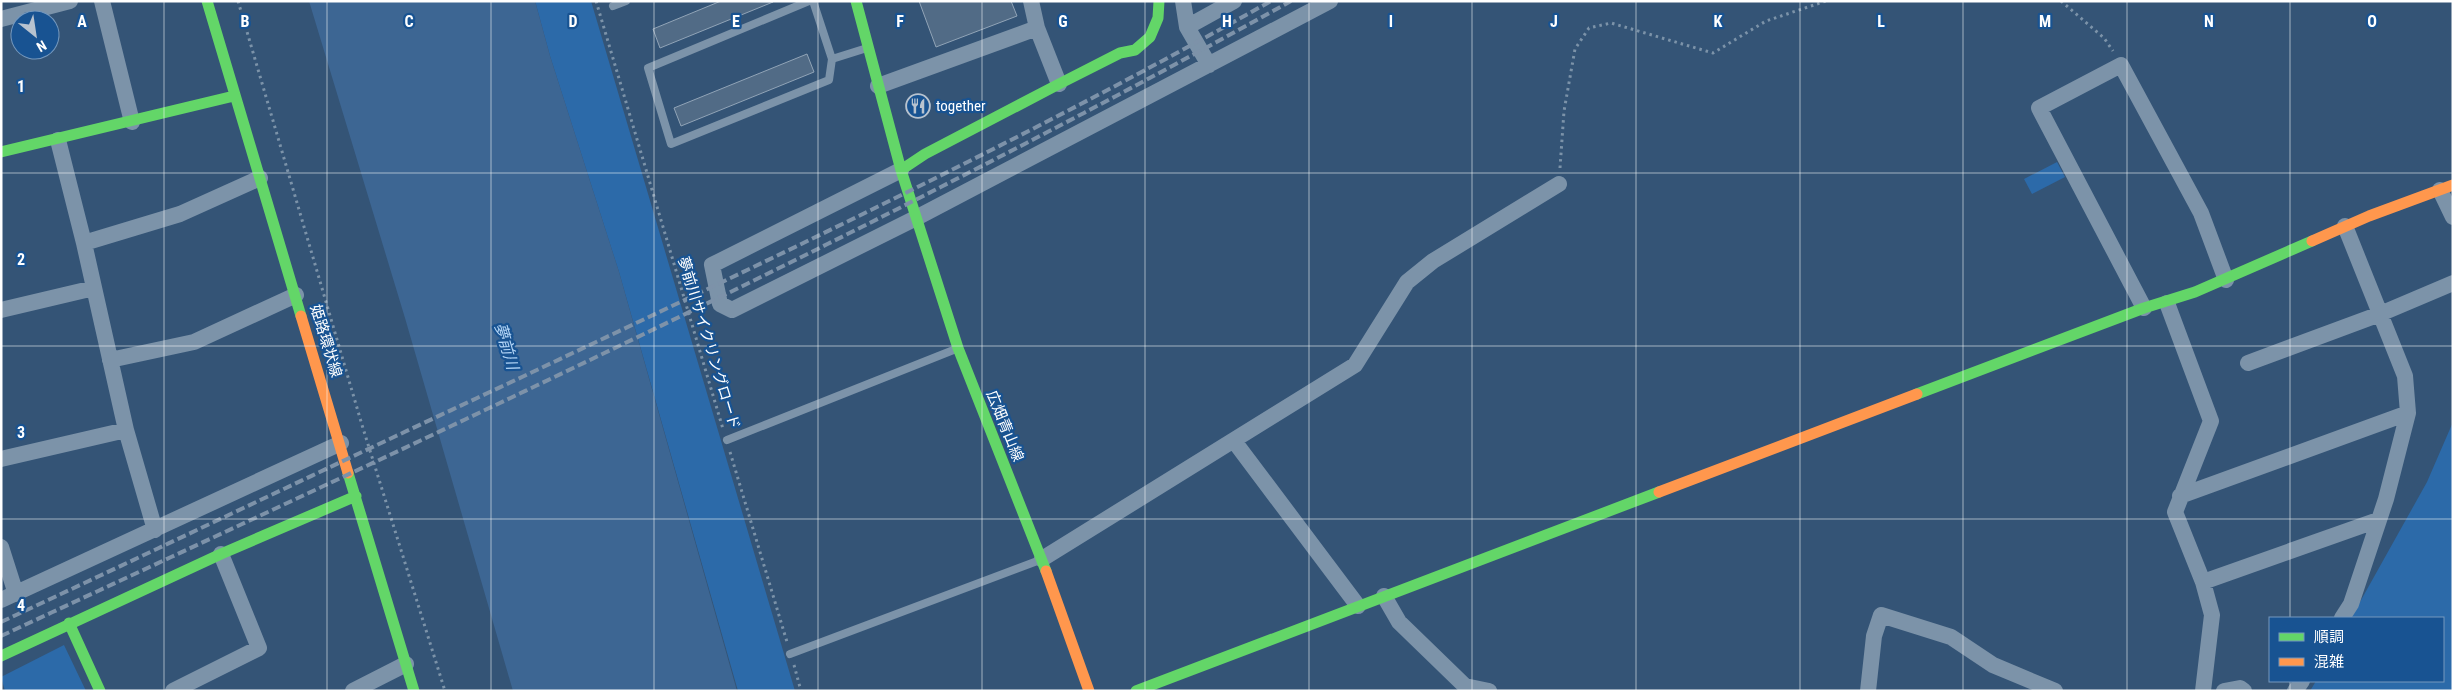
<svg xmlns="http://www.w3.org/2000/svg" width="2454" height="692" font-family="'Roboto Condensed','Noto Sans JP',sans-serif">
	<rect width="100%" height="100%" fill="#345476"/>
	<!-- green -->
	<path fill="#2c6aa9" d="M 535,1 L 591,1 L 795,691 L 738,691 L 619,272 L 550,56 Z
		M 2057,162 L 2065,177 L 2032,194 L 2024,179 Z
		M 2453,422 L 2453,691 L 2310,691 L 2316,681 L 2443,681 L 2443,618 L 2351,618 L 2427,482 Z
		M 64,645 L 86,691 L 5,691 L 1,677 Z"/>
	<!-- water -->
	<path fill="#3d6693" d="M 309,1 L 535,1 L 550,56 L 619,272 L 737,691 L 513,691 L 405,318 Z"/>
	<!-- building -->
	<path fill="#516b86" stroke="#91a4b7" d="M 721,1 L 773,2 L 660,48 L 653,29 Z
		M 919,1 L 1011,1 L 1017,16 L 936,47 Z
		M 807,54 L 814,72 L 681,126 L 674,108 Z"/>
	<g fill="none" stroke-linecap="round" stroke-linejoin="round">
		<!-- path -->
		<path stroke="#7c93a9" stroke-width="3" stroke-dasharray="2.5 4" stroke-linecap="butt" d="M 238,1 L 362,425 L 445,691
			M 596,1 L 723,429
			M 2061,1 L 2104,38 L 2113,51
			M 1560,168 L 1564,111 L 1575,49 L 1589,28 L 1611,23 L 1713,53 L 1766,21 L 1826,1
			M 730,452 L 787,642
			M 794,665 L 801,691"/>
		<!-- lane -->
		<path stroke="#7c93a9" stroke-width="8" d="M 809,1 L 648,68 L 671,144 L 829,80 L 832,59 L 813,1
			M 613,6 L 626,1
			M 832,59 L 867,48
			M 727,440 L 956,349
			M 790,654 L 1040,560"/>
		<!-- street -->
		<path stroke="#7c93a9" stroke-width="16" d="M 102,1 L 132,122
			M 1031,1 L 1037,28 L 1059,84
			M 1183,1 L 1187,27 L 1209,65
			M 1,19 L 70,1
			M 1187,27 L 1234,1
			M 878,86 L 1037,28
			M 58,140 L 84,243 L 126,430 L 155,530
			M 901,170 L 712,265 L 720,304 L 732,310 L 916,218 L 1330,1
			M 2440,190 L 2453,217
			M 84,243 L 180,214 L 260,178
			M 2167,303 L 2211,421 L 2175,512 L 2203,582 L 2212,615 L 2203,691
			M 2144,308 L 2039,108 L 2121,65 L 2201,213 L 2226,280
			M 1,310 L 94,288
			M 110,360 L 194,342 L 296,295
			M 2248,363 L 2380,314 L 2453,283
			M 1234,441 L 1358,606
			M 1,459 L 126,430
			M 2180,496 L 2408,413
			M 1,547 L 16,594
			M 1042,559 L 1355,365 L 1407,282 L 1433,261 L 1559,184
			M 2203,582 L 2378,520
			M 1384,596 L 1399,622 L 1465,686 L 1489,691
			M 1,600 L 341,443
			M 2342,618 L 2351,604 L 2386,499 L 2408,413 L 2405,376 L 2345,226
			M 173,691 L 259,648 L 221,554
			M 353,691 L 406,664
			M 1868,691 L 1874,636 L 1881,615 L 1951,637 L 1993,665 L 2055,691
			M 2224,691 L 2240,688 L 2244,691
			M 2295,691 L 2302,681"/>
		<!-- fast -->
		<path stroke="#63d668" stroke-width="11" d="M 207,1 L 301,316
			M 856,1 L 901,170 L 958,348 L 1046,571
			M 1,152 L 234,96
			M 901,170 L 925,154 L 1059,84 L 1120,53 L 1135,50 L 1150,37 L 1158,18 L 1159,1
			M 1917,394 L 2144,308 L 2195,292 L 2312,241
			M 348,473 L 414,691
			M 69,623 L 100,691
			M 1,656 L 221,554 L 356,496
			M 1136,691 L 1659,492"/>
		<!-- slow -->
		<path stroke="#ff974d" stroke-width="11" d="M 2312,241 L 2369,216 L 2453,185
			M 301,316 L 348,473
			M 1659,492 L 1917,394
			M 1046,571 L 1089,691"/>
		<!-- rail -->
		<path stroke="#7d92a9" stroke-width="4" stroke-dasharray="9 4" stroke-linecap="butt" d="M 1,622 C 175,541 348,458 522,377 C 774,258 1028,138 1271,1
			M 1,636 C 436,434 872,234 1291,1"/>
	</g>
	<!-- grid -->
	<path fill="none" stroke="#fff" stroke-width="1" stroke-opacity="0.55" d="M 164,1 L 164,691M 327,1 L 327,691M 491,1 L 491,691M 654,1 L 654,691M 818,1 L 818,691M 982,1 L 982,691M 1145,1 L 1145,691M 1309,1 L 1309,691M 1472,1 L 1472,691M 1636,1 L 1636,691M 1800,1 L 1800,691M 1963,1 L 1963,691M 2127,1 L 2127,691M 2290,1 L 2290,618M 1,173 L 2453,173M 1,346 L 2453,346M 1,519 L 2453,519M 2290,681 L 2290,691"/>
	<!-- icons -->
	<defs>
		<g id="restaurant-ring" transform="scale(1.25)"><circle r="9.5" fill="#185392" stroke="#b8c3cf" stroke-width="1.5"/><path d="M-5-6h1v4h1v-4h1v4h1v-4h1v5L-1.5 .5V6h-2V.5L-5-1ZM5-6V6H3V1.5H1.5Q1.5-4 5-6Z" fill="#b8c3cf"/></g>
	</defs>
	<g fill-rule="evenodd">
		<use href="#restaurant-ring" x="918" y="106"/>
	</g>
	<g text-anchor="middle" stroke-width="4.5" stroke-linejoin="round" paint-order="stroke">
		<!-- poi labels -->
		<g font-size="15" fill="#fff" stroke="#185392" text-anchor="start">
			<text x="936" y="111">together</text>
		</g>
		<!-- street labels -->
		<g font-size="15" fill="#fff" stroke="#185392">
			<text transform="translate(326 341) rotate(73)" y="5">姫路環状線</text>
			<text transform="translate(709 343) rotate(73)" y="5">夢前川サイクリングロード</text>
			<text transform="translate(1005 426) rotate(68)" y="5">広畑青山線</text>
		</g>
		<!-- water labels -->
		<g font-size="16" font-style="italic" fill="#b4d6f7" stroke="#185392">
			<text transform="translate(507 346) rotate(74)" y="6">夢前川</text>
		</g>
	</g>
	<g font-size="16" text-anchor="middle" font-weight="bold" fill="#fff" stroke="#185392" stroke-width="4.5" stroke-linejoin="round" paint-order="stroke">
		<text x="82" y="27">A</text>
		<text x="245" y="27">B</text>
		<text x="409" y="27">C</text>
		<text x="573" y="27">D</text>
		<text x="736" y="27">E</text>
		<text x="900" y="27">F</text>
		<text x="1063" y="27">G</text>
		<text x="1227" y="27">H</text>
		<text x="1391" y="27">I</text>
		<text x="1554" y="27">J</text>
		<text x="1718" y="27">K</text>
		<text x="1881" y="27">L</text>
		<text x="2045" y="27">M</text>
		<text x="2209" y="27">N</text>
		<text x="2372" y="27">O</text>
		<text x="21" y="92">1</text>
		<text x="21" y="265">2</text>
		<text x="21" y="438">3</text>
		<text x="21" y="611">4</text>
	</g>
	<!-- border -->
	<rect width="2454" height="692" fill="none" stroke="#ffffff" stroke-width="5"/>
	<!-- legend -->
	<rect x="2269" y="617" width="175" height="65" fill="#185392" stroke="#7498be"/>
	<rect x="2279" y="633" width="25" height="8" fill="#63d668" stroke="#7498be"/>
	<text x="2314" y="642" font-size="15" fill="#ffffff">順調</text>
	<rect x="2279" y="658" width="25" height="8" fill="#ff974d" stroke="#7498be"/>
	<text x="2314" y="667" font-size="15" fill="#ffffff">混雑</text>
	<!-- north arrow -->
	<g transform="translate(35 35) rotate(150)"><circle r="24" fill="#185392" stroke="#7498be"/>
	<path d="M0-4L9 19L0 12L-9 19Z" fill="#b8c3cf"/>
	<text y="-8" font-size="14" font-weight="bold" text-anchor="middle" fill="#ffffff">N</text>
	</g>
</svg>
